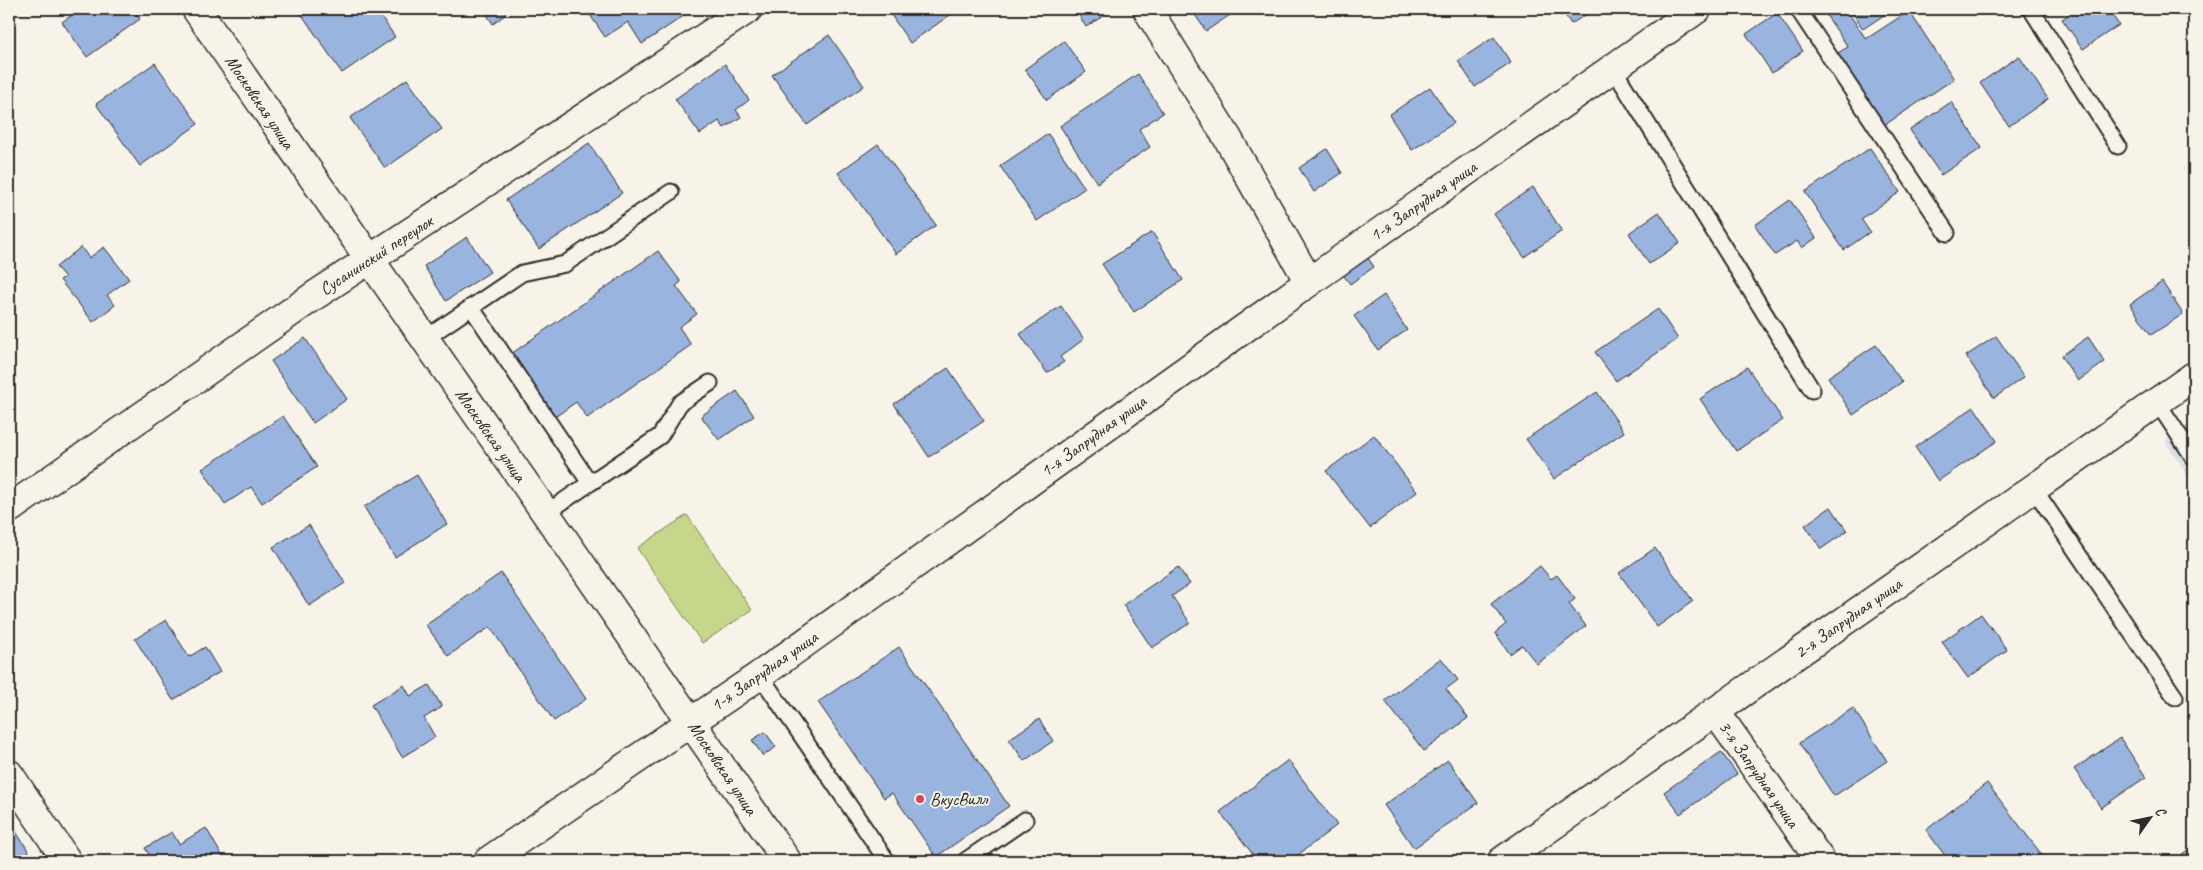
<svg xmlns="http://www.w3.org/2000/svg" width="2203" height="870" font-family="Caveat,sans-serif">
	<rect width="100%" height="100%" fill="#f7f3e8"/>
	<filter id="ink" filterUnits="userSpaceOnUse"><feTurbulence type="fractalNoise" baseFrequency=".02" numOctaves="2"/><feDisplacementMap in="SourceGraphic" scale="10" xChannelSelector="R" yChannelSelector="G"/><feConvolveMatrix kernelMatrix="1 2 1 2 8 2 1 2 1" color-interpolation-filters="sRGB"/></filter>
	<g filter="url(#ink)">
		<!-- built -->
		<path fill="#dbe0e6" d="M 2194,421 L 2194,485 L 2165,441 Z"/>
		<!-- green -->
		<path fill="#c6d78b" stroke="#78815b" d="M 687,515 L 752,610 L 702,643 L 637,548 Z"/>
		<!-- building -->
		<path fill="#9ab4e0" stroke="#2b2b2b" d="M 81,9 L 133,9 L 140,19 L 87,57 L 62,22 Z
			M 298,9 L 376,9 L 395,37 L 342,73 Z
			M 483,9 L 502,9 L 506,14 L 493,24 Z
			M 586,9 L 685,9 L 688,13 L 642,44 L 628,22 L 605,37 Z
			M 887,9 L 946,9 L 950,15 L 910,43 Z
			M 1075,9 L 1114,9 L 1086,27 Z
			M 1191,9 L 1239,9 L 1206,31 Z
			M 1561,9 L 1595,9 L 1571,24 Z
			M 1829,9 L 1846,9 L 1866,39 L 1909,11 L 1954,79 L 1883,126 L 1836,54 L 1848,47 L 1824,12 Z
			M 1850,9 L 1893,9 L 1863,29 Z
			M 2078,9 L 2108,9 L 2119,25 L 2083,49 L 2062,19 Z
			M 1777,13 L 1803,51 L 1772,73 L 1746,34 Z
			M 829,35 L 864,86 L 807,125 L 772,75 Z
			M 1494,37 L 1511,63 L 1475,87 L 1458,61 Z
			M 1064,41 L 1086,72 L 1047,100 L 1025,69 Z
			M 2019,56 L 2048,99 L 2009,126 L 1980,83 Z
			M 155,63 L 198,124 L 140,166 L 96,104 Z
			M 725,64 L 749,100 L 736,110 L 741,117 L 724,128 L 719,121 L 700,134 L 675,99 Z
			M 1138,74 L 1163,113 L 1139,129 L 1150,147 L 1097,183 L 1060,126 Z
			M 407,79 L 442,129 L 385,168 L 350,118 Z
			M 1430,87 L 1454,123 L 1412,150 L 1389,115 Z
			M 1951,102 L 1982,148 L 1941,175 L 1910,130 Z
			M 1048,134 L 1085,188 L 1037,221 L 1000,166 Z
			M 589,143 L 622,193 L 539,249 L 506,200 Z
			M 878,144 L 936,225 L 896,254 L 838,173 Z
			M 1870,148 L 1900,192 L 1861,219 L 1870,232 L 1844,250 L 1805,192 Z
			M 1327,149 L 1342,173 L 1314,192 L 1299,168 Z
			M 1533,187 L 1562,231 L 1524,257 L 1494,214 Z
			M 1790,200 L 1816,238 L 1802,248 L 1797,241 L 1775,255 L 1755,225 Z
			M 1659,212 L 1680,243 L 1649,264 L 1629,233 Z
			M 1152,232 L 1183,280 L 1134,312 L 1102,264 Z
			M 467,237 L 490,272 L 446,301 L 424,266 Z
			M 81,247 L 89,258 L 104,247 L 129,279 L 107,295 L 115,305 L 93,322 L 60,280 L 65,277 L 56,267 Z
			M 658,251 L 681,282 L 676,286 L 697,314 L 679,327 L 691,345 L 587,418 L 576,402 L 555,417 L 511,354 Z
			M 1366,255 L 1374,267 L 1350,284 L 1341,272 Z
			M 2162,282 L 2183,314 L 2151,335 L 2130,304 Z
			M 1384,295 L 1407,330 L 1378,350 L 1354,316 Z
			M 1061,306 L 1084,339 L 1060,357 L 1064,362 L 1047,373 L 1020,334 Z
			M 1658,309 L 1678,339 L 1616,381 L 1595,352 Z
			M 1996,336 L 2024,377 L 1994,398 L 1966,356 Z
			M 2088,337 L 2105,362 L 2078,381 L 2061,356 Z
			M 305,338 L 347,399 L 313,423 L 271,361 Z
			M 1876,345 L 1902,382 L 1853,415 L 1828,377 Z
			M 1747,367 L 1783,420 L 1736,451 L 1700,399 Z
			M 948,368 L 984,421 L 929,457 L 894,404 Z
			M 737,391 L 754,416 L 719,440 L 701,416 Z
			M 1597,392 L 1624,432 L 1554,479 L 1526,439 Z
			M 1974,407 L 1997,441 L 1938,481 L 1915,447 Z
			M 283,416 L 317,467 L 262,503 L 251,487 L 225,504 L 202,469 Z
			M 1374,435 L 1417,492 L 1370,528 L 1326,471 Z
			M 417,475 L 447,524 L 395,557 L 364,507 Z
			M 1831,507 L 1847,531 L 1821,549 L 1805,525 Z
			M 309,525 L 345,583 L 309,606 L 273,547 Z
			M 1655,548 L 1693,601 L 1657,627 L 1619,573 Z
			M 1540,566 L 1551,579 L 1557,575 L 1575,599 L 1569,604 L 1586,626 L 1537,664 L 1522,645 L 1510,654 L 1495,633 L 1506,624 L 1491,604 Z
			M 1178,567 L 1190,584 L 1172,596 L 1190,623 L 1152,648 L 1123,605 Z
			M 501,573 L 586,699 L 554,721 L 490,627 L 448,656 L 426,625 Z
			M 1981,614 L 2007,650 L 1968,678 L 1942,642 Z
			M 166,620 L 189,657 L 205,647 L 220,672 L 173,700 L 135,639 Z
			M 899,647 L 1009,806 L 936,857 L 892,793 L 884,798 L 818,702 Z
			M 1441,658 L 1458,680 L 1446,689 L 1468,718 L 1424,751 L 1385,701 Z
			M 404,685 L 410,696 L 429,685 L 442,707 L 424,718 L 435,737 L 402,757 L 371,705 Z
			M 1853,708 L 1887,761 L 1834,796 L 1799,743 Z
			M 1039,719 L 1053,741 L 1024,761 L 1009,739 Z
			M 765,732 L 776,747 L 763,756 L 752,740 Z
			M 2120,738 L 2146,777 L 2101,808 L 2074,769 Z
			M 1721,752 L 1737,774 L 1680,814 L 1664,792 Z
			M 1288,760 L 1337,825 L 1290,861 L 1258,861 L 1220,812 Z
			M 1448,760 L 1478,803 L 1414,848 L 1384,805 Z
			M 1987,783 L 2045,859 L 2043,861 L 1949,861 L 1926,830 Z
			M 9,821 L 35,861 L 9,861 Z
			M 206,828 L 225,861 L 153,861 L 145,848 L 172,832 L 179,844 Z
			M 2194,846 L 2194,861 L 2187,861 L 2182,854 Z"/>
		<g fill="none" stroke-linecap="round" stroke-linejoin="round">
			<!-- lane casing -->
			<g stroke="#2b2b2b" stroke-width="19">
				<path id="lane" d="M 1798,9 L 1947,233
					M 2031,9 L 2118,146
					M 1613,68 L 1812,390
					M 471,307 L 590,483 L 546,513
					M 423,340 L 522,273 L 565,264 L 671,192
					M 2157,402 L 2194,458
					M 590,483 L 660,436 L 680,403 L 710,383
					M 2034,489 L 2175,697
					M 760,675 L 887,861
					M 965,861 L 1025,820"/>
			</g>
			<!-- street casing -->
			<g stroke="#2b2b2b" stroke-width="31">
				<path id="street" d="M 1147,9 L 1227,137 L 1309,282
					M 9,509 L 314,296 L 748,9
					M 1715,711 L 1821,861
					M 691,722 L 760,675 L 1326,270 L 1697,9
					M 9,774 L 67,861
					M 1502,861 L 2194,376"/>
			</g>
			<!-- secondary casing -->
			<g stroke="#2b2b2b" stroke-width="31">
				<path id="secondary" d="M 196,9 C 391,294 591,576 787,861
					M 488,861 L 691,722"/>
			</g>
			<!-- lane -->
			<use href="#lane" stroke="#f7f3e8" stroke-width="15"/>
			<!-- street -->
			<use href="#street" stroke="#f7f3e8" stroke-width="28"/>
			<!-- secondary -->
			<use href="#secondary" stroke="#f7f3e8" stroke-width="28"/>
		</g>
	</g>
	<!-- markers -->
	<circle fill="#d1495b" stroke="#f7f3e8" stroke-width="2" cx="920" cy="799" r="5"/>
	<g text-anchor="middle" stroke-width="4" stroke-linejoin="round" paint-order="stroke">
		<!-- street labels -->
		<g font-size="18" fill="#2b2b2b" stroke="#f7f3e8">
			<text transform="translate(260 102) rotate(56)" y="6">Московская улица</text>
			<text transform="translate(1423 201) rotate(-35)" y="6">1-я Запрудная улица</text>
			<text transform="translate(376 255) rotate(-33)" y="6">Сусанинский переулок</text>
			<text transform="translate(491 435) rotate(55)" y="6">Московская улица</text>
			<text transform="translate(1093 436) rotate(-36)" y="6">1-я Запрудная улица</text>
			<text transform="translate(1848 618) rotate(-35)" y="6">2-я Запрудная улица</text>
			<text transform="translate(764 671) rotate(-35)" y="6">1-я Запрудная улица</text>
			<text transform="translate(723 768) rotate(56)" y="6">Московская улица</text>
			<text transform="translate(1759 774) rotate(55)" y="6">3-я Запрудная улица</text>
		</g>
		<!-- poi labels -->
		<g font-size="18" fill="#2b2b2b" stroke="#f7f3e8" text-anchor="start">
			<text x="930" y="805">ВкусВилл</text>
		</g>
	</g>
	<!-- margin -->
	<rect width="2203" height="870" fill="none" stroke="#f7f3e8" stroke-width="30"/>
	<rect x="15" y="15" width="2173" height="840" fill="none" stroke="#2b2b2b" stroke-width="2" filter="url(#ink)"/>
	<!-- north arrow -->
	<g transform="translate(2150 818) rotate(57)" stroke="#f7f3e8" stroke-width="4" paint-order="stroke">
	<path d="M0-4L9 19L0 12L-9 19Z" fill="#2b2b2b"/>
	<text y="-8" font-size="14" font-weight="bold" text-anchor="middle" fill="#2b2b2b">С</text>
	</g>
</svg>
